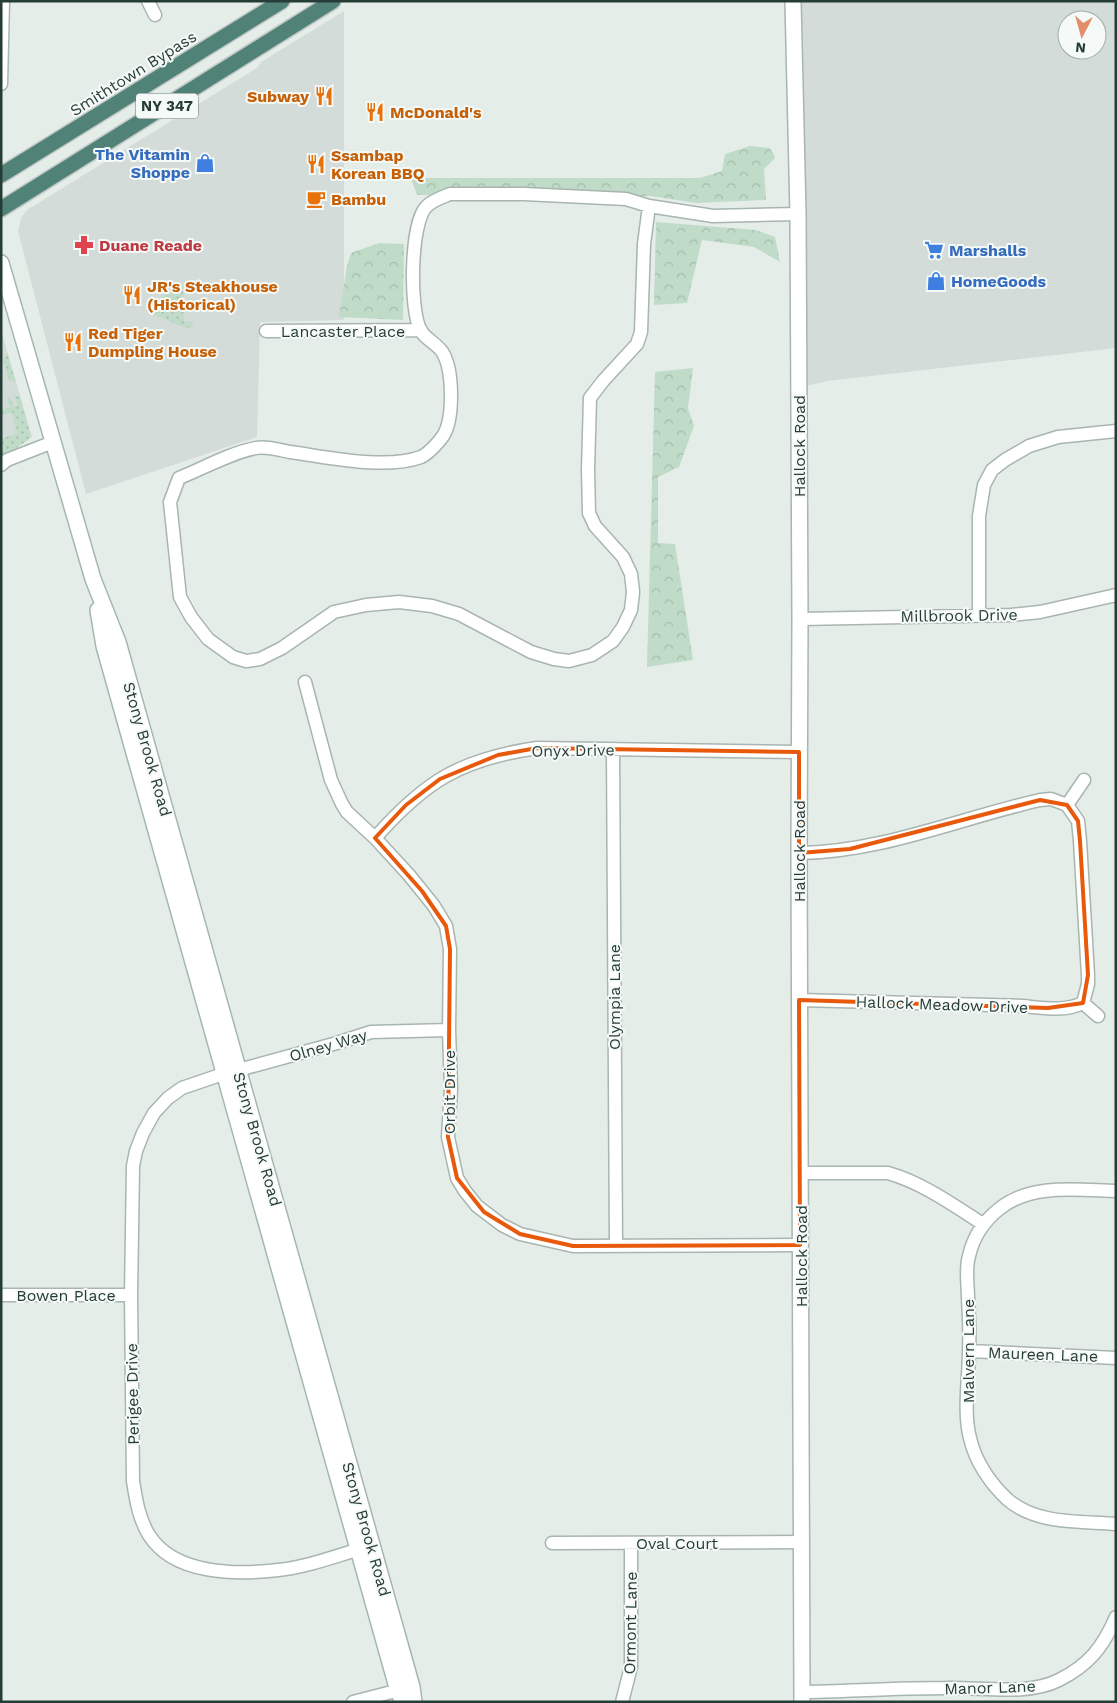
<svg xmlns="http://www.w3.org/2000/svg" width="1117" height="1703" font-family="'Work Sans',sans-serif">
	<defs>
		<pattern id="grass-dots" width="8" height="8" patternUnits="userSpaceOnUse" patternTransform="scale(1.25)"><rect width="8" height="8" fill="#c0dbc8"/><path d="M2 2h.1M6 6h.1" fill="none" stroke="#a5bdac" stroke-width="1.8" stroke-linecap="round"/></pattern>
		<pattern id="forest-crowns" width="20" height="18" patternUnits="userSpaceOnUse" patternTransform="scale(1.25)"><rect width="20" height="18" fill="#c0dbc8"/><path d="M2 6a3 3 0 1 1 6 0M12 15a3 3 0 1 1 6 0" fill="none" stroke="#a5bdac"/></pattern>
	</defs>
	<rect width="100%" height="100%" fill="#e5ede9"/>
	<!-- built -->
	<path fill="#d3dcd8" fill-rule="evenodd" d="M 793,1 L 1116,1 L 1116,348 L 827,381 L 798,388 ZM 1067,20 L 1097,20 L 1097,50 L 1067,50 Z
		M 344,11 L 344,320 L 260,322 L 257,437 L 86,494 L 18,231 L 21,218 L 27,210 L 257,68 L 261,62 Z
		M 1,330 L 32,437 L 1,452 Z"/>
	<!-- grass -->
	<path fill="url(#grass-dots)" d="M 183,284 L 184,321 L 192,322 L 193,328 L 184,327 L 147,312 L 147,308 L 153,305 L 153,302 Z
		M 7,353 L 16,382 L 9,380 L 3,360 Z
		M 14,395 L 20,397 L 31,436 L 28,440 L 1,459 L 1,439 L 17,433 L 12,412 L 1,415 L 1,409 L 10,408 L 7,399 L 11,398 L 13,406 L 17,406 L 17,403 Z"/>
	<!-- forest -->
	<path fill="url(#forest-crowns)" d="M 750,146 L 770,148 L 775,158 L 764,169 L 766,200 L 696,203 L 651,196 L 417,195 L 411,178 L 700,178 L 722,171 L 725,154 Z
		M 656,222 L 756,230 L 775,237 L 780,262 L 754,247 L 702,240 L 687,303 L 654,305 Z
		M 379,243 L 404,244 L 403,320 L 339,317 L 347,266 L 351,253 Z
		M 693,368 L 688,408 L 694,426 L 679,467 L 658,477 L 658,543 L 675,544 L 693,660 L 647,667 L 655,372 Z"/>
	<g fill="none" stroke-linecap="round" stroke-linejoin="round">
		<!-- minor casing -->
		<g stroke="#a8b5b0" stroke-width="15">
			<path id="minor" d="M 148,1 L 155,15
				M 1,84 L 3,1
				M 450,194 L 524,194 L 626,199 L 649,206 L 644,244 L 641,332 L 637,344 L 603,381 L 590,398 L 588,470 L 589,513 L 595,526 L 623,557 L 631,574 L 633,592 L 631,610 L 623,627 L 613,641 L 592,655 L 569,661 L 554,659 L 531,652 L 459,614 L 432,606 L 399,602 L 366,605 L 334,612 L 282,648 L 260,659 L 246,661 L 233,657 L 208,639 L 191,617 L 180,597 L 170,502 L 179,478 C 204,468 230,453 256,448 C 266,446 280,450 290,452 C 328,457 385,470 421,457 C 428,454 439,442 443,436 C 454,419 453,373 444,355 C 440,345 426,340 421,331 C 409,311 410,221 427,206 C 433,200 443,197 450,194 Z
				M 649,206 L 713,216 L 798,214
				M 266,331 L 421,330
				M 1,465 L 7,460 L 53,442
				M 979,615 L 979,516 L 984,485 L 992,470 L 1005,460 L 1029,446 L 1058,437 L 1116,431
				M 800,619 L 1011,615 L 1040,612 L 1116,595
				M 305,682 L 331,780 L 342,804 L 347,812 L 375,838 L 409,875 L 434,906 L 446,926 L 450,949 L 449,1030 L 451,1089 L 448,1137 L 457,1178 L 465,1191 L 477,1206 L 502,1225 L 520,1234 L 573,1246 L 800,1245
				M 613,749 L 616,1245
				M 1067,805 L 1078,821 L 1080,841 L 1088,975 L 1088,984 L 1083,1003
				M 1067,805 L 1084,780
				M 375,838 C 425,781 461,759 537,748 L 799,752
				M 799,853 C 882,852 960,818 1040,800 L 1051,799 L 1067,805
				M 799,1000 L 1023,1006 C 1043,1008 1064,1012 1083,1003
				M 1083,1003 L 1098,1016
				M 801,1173 L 888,1173 C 923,1183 953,1205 983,1224
				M 1116,1191 C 1077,1190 1031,1183 999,1209 C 984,1221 973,1238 969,1256 C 965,1269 968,1285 968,1298 C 969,1316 970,1333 969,1351 C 969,1378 963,1412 970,1438 C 975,1461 990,1483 1007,1499 C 1036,1525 1080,1521 1116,1524
				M 1,1295 L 131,1295
				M 969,1351 L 1116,1358
				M 552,1543 L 802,1542
				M 367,1547 C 338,1555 308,1567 278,1570 C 237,1575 174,1575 149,1535 C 139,1519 136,1500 133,1481 L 131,1295 L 133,1166 L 136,1151 L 143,1133 L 154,1113 L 168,1098 L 182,1088 L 220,1075 L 337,1043 L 371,1032 L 449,1030
				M 802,1692 C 850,1691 899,1688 946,1688 C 981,1687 1028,1696 1059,1680 C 1089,1665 1103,1647 1116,1617
				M 353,1702 L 407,1688
				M 622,1702 L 631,1667 L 631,1543"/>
		</g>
		<!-- tertiary casing -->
		<g stroke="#a8b5b0" stroke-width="18">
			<path id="tertiary" d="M 793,1 L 798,214 L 800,619 L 799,853 L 802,1702"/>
		</g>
		<!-- secondary casing -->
		<g stroke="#a4b7b1" stroke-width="18">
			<path id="secondary" d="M 1,263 L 93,579 L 118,642 L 412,1687 L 414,1702
				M 98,610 L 104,646 L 398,1691 L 403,1702"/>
		</g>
		<!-- trunk casing -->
		<g stroke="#c2c9c7" stroke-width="18">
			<path id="trunk" d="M 1,175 L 282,1
				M 1,209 L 333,1"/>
		</g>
		<!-- minor -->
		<use href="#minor" stroke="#fff" stroke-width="12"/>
		<!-- tertiary -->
		<use href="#tertiary" stroke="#fff" stroke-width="15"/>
		<!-- secondary -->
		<use href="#secondary" stroke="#fff" stroke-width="15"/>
		<!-- trunk -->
		<use href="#trunk" stroke="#518278" stroke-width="15"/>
	</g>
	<!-- marked area -->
	<path fill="none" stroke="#e8590c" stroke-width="4" stroke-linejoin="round" d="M 537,748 L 799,752 L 799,853 L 850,849 L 1040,800 L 1067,805 L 1078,821 L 1080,841 L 1088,975 L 1083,1003 L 1048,1008 L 799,1000 L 800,1245 L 573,1246 L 520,1234 L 484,1212 L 457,1178 L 448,1137 L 450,949 L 446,926 L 422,891 L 375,838 L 406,805 L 440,779 L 498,755 Z"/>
	<!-- icons -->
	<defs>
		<g id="restaurant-bare" transform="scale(1.5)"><path d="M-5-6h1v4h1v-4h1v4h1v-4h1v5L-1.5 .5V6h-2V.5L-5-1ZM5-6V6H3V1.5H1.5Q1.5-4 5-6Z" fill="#e8710a" stroke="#f5f9f7" stroke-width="2.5" paint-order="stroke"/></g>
		<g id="shop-bare" transform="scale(1.5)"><path d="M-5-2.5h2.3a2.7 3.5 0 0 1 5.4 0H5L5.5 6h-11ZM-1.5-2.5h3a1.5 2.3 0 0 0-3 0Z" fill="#3f7fe0" stroke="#f5f9f7" stroke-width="2.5" paint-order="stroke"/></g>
		<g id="cafe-bare" transform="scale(1.5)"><path d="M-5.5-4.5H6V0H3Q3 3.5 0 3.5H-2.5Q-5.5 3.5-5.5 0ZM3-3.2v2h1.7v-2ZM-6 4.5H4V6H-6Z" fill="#e8710a" stroke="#f5f9f7" stroke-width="2.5" paint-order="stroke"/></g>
		<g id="pharmacy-bare" transform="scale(1.5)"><path d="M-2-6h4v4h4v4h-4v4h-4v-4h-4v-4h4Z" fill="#e0444e" stroke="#f5f9f7" stroke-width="2.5" paint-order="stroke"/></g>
		<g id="supermarket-bare" transform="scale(1.5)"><path d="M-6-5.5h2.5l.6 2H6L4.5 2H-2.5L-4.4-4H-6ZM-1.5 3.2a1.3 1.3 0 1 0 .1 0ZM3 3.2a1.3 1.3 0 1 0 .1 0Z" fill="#3f7fe0" stroke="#f5f9f7" stroke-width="2.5" paint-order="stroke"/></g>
	</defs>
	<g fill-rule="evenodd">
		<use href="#restaurant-bare" x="324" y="96"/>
		<use href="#restaurant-bare" x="375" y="112"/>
		<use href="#shop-bare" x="205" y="163"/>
		<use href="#restaurant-bare" x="316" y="164"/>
		<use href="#cafe-bare" x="316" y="199"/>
		<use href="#pharmacy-bare" x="84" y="245"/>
		<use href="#supermarket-bare" x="934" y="250"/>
		<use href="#shop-bare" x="936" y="281"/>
		<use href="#restaurant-bare" x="132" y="295"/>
		<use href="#restaurant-bare" x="73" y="342"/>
	</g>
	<g text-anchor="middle" stroke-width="4" stroke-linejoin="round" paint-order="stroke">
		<!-- shield labels -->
		<rect fill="#f5f9f7" stroke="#647571" stroke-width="1" x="136" y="93.5" width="62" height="25" rx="4"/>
		<g font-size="15" font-weight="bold" fill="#263d37">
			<text x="167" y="111">NY 347</text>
		</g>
		<!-- street labels -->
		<g font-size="16" fill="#263d37" stroke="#f5f9f7">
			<text transform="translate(133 73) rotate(-32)" y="6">Smithtown Bypass</text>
			<text x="343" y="337">Lancaster Place</text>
			<text transform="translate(799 446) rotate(-90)" y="6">Hallock Road</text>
			<text transform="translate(959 615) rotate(-1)" y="6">Millbrook Drive</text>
			<text transform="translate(148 749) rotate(74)" y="6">Stony Brook Road</text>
			<text transform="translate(573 750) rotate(-1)" y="6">Onyx Drive</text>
			<text transform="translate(799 851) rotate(-90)" y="6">Hallock Road</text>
			<text transform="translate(614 997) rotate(-90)" y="6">Olympia Lane</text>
			<text transform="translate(942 1004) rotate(2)" y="6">Hallock Meadow Drive</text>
			<text transform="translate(328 1045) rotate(-16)" y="6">Olney Way</text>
			<text transform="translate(449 1092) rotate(-90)" y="6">Orbit Drive</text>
			<text transform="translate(258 1139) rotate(74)" y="6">Stony Brook Road</text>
			<text transform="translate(801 1256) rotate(-90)" y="6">Hallock Road</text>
			<text x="66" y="1301">Bowen Place</text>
			<text transform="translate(968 1351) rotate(-90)" y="6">Malvern Lane</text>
			<text transform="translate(1043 1354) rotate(2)" y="6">Maureen Lane</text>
			<text transform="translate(132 1394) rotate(-91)" y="6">Perigee Drive</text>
			<text transform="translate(367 1529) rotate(74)" y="6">Stony Brook Road</text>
			<text x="677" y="1549">Oval Court</text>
			<text transform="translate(630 1623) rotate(-89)" y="6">Ormont Lane</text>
			<text transform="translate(990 1687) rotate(-2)" y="6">Manor Lane</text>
		</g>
		<!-- food labels -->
		<g font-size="16" font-weight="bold" fill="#c56008" stroke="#f5f9f7" text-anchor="start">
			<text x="309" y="102" text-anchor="end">Subway</text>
			<text x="390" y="118">McDonald's</text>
			<text x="331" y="161">Ssambap<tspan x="331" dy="18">Korean BBQ</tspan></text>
			<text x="331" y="205">Bambu</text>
			<text x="147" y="292">JR's Steakhouse<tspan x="147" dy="18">(Historical)</tspan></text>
			<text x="88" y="339">Red Tiger<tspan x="88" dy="18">Dumpling House</tspan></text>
		</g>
		<!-- shop labels -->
		<g font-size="16" font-weight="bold" fill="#366cbe" stroke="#f5f9f7" text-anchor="start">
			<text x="190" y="160" text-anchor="end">The Vitamin<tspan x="190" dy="18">Shoppe</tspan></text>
			<text x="949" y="256">Marshalls</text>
			<text x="951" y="287">HomeGoods</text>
		</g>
		<!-- health labels -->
		<g font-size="16" font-weight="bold" fill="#be3a42" stroke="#f5f9f7" text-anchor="start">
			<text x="99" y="251">Duane Reade</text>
		</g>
	</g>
	<!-- border -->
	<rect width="1117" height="1703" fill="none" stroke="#263d37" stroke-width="5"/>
	<!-- north arrow -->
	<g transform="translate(1082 35) rotate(186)"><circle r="24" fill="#f5f9f7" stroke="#a2aeaa"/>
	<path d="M0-4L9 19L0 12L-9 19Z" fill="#e48d6b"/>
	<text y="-8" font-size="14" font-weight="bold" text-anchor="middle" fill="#263d37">N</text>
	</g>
</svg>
